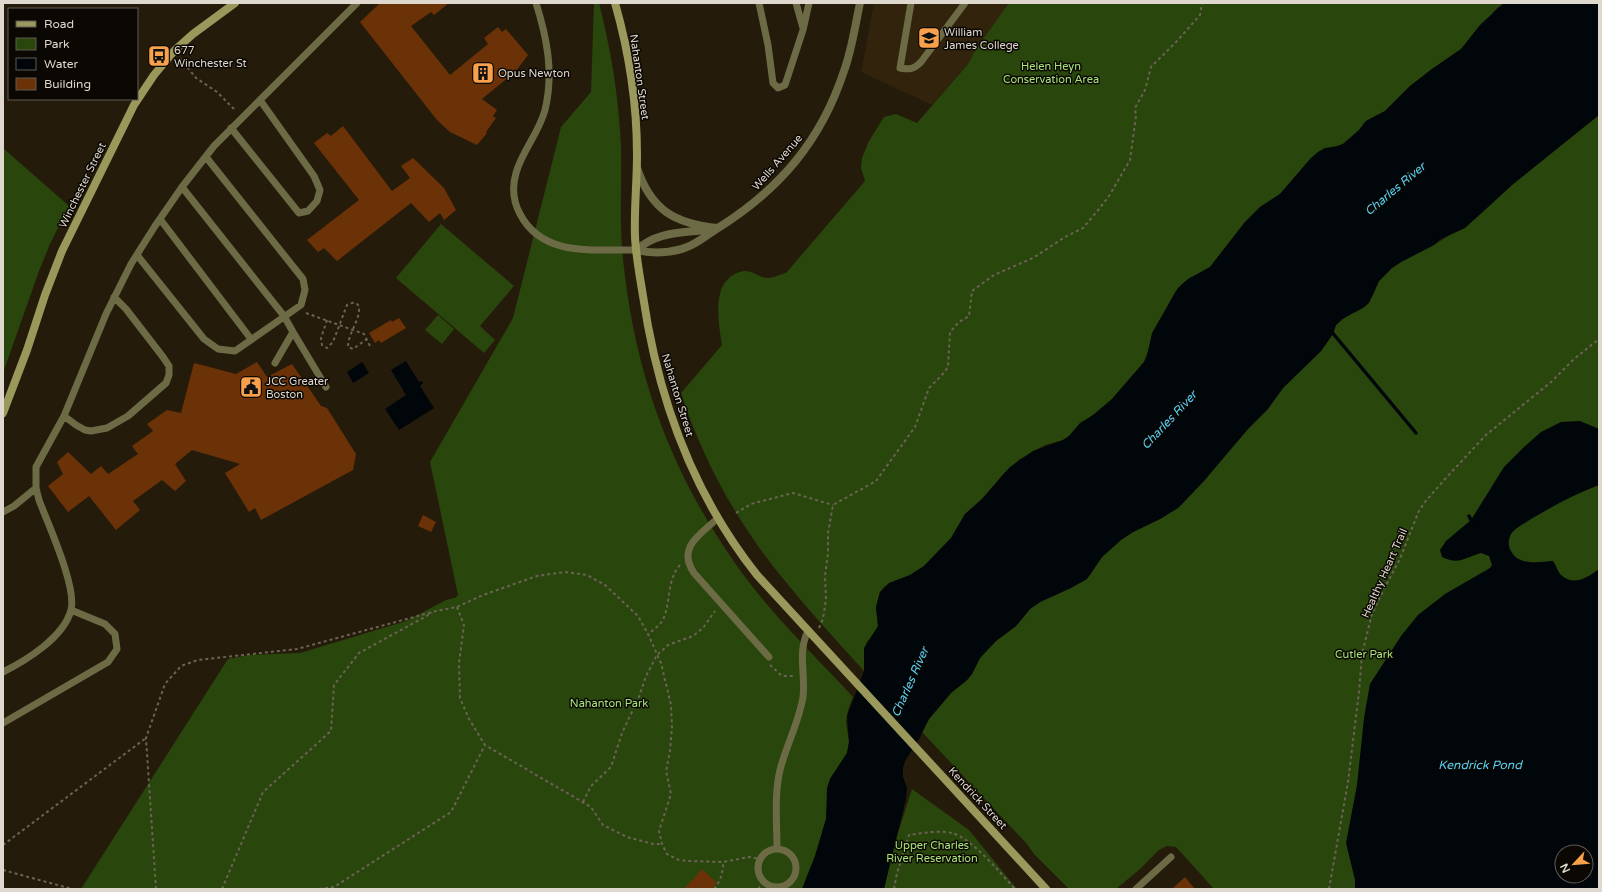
<svg xmlns="http://www.w3.org/2000/svg" width="1602" height="892" font-family="'Varela Round',sans-serif">
	<rect width="100%" height="100%" fill="#251b0b"/>
	<!-- built -->
	<path fill="#31230c" d="M 874,3 L 1021,3 L 932,105 L 861,72 Z"/>
	<!-- green -->
	<path fill="#29460d" fill-rule="evenodd" d="M 594,3 L 599,3 C 611,50 619,98 621,147 C 622,184 619,221 623,259 C 635,378 674,481 745,577 C 777,620 817,658 853,697 L 848,710 L 846,722 L 849,742 L 847,753 L 830,779 L 826,819 L 815,856 L 802,889 L 81,889 L 228,659 L 249,655 L 300,653 L 406,621 L 446,600 L 455,598 L 458,595 L 430,462 L 513,318 L 561,127 L 591,92 Z
		M 1009,3 L 1504,3 L 1497,8 L 1461,49 L 1432,69 L 1410,86 L 1385,111 L 1366,121 L 1359,130 L 1343,144 L 1318,152 L 1311,158 L 1280,194 L 1260,207 L 1245,222 L 1210,267 L 1183,283 L 1175,292 L 1157,325 L 1144,362 L 1112,399 L 1074,430 L 1069,436 L 1063,440 L 1045,445 L 1020,459 L 1004,473 L 982,499 L 965,514 L 951,538 L 924,566 L 910,575 L 890,583 L 884,587 L 880,592 L 876,607 L 878,626 L 876,631 L 866,643 L 864,671 C 837,641 810,612 785,581 C 739,526 703,461 681,393 L 722,345 C 718,320 710,277 744,271 C 752,270 760,278 768,278 C 773,278 781,274 786,273 L 865,181 L 861,168 L 862,158 L 869,141 L 884,117 L 896,114 L 917,123 L 968,64 L 976,49 Z
		M 1599,115 L 1599,889 L 1214,889 L 1176,847 L 1167,846 L 1159,850 L 1140,869 L 1116,889 L 1069,889 L 1034,854 L 1027,844 L 922,732 L 929,719 L 951,693 L 967,680 L 972,674 L 980,658 L 987,650 L 996,641 L 1016,626 L 1030,609 L 1040,602 L 1060,593 L 1090,575 L 1102,557 L 1121,540 L 1133,532 L 1160,519 L 1178,508 L 1186,500 L 1248,429 L 1267,410 L 1283,388 L 1321,351 L 1333,334 L 1336,325 L 1373,295 L 1379,281 L 1392,268 L 1401,262 L 1434,245 L 1476,218 L 1512,185 ZM 1562,852 L 1586,852 L 1586,876 L 1562,876 Z
		M 3,148 L 69,206 L 50,244 L 39,271 L 3,373 Z
		M 441,224 L 514,286 L 480,326 L 495,340 L 484,353 L 396,278 Z
		M 438,315 L 454,329 L 442,344 L 425,330 Z
		M 912,789 L 969,830 L 1017,889 L 880,889 Z"/>
	<!-- water -->
	<path fill="#00060a" fill-rule="evenodd" d="M 1504,3 L 1599,3 L 1599,115 L 1512,185 L 1465,228 L 1441,239 L 1434,245 L 1401,262 L 1392,268 L 1379,281 L 1369,303 L 1363,308 L 1342,319 L 1336,325 L 1333,334 L 1321,351 L 1283,388 L 1267,410 L 1248,429 L 1204,481 L 1178,508 L 1160,519 L 1133,532 L 1121,540 L 1102,557 L 1087,579 L 1071,588 L 1040,602 L 1030,609 L 1016,626 L 996,641 L 980,658 L 972,674 L 967,680 L 951,693 L 929,719 L 919,739 L 905,761 L 903,768 L 903,777 L 907,788 L 906,799 L 884,889 L 802,889 L 815,856 L 826,819 L 827,788 L 830,779 L 847,753 L 849,742 L 847,716 L 864,671 L 864,648 L 878,626 L 876,607 L 880,592 L 889,583 L 910,575 L 924,566 L 951,538 L 965,514 L 982,499 L 1010,467 L 1033,451 L 1063,440 L 1069,436 L 1080,423 L 1095,414 L 1112,399 L 1144,362 L 1147,356 L 1152,333 L 1178,288 L 1188,279 L 1210,267 L 1245,222 L 1260,207 L 1280,194 L 1311,158 L 1318,152 L 1325,148 L 1338,146 L 1343,144 L 1359,130 L 1366,121 L 1385,111 L 1410,86 L 1432,69 L 1461,49 L 1480,25 Z
		M 406,361 L 419,382 L 422,381 L 423,383 L 420,386 L 434,408 L 399,430 L 385,409 L 406,395 L 391,370 Z
		M 362,362 L 369,373 L 353,383 L 347,372 Z
		M 1580,421 L 1599,429 L 1599,485 C 1575,494 1553,506 1531,519 C 1524,524 1516,527 1511,534 C 1508,540 1508,546 1511,551 C 1518,566 1540,562 1553,561 C 1556,565 1558,572 1561,575 C 1574,587 1588,577 1599,569 L 1599,889 L 1355,889 L 1355,880 L 1346,843 L 1357,785 L 1364,718 L 1370,684 L 1401,636 L 1418,615 L 1445,594 L 1490,568 L 1492,565 L 1489,556 L 1481,553 C 1464,558 1459,565 1442,557 L 1440,550 L 1446,541 L 1471,520 L 1504,467 L 1524,447 L 1541,432 L 1561,422 ZM 1562,852 L 1586,852 L 1586,876 L 1562,876 Z"/>
	<g fill="none" stroke-linecap="round" stroke-linejoin="round">
		<!-- stream -->
		<path stroke="#00060a" stroke-width="3.5" d="M 1331,331 L 1416,433
			M 1469,516 L 1471,520"/>
	</g>
	<!-- building -->
	<path fill="#6b3207" d="M 380,3 L 449,3 L 434,15 L 431,12 L 411,26 L 450,75 L 488,44 L 484,38 L 498,27 L 502,32 L 506,29 L 528,55 L 516,71 L 482,99 L 497,110 L 493,116 L 496,118 L 486,132 L 487,133 L 477,145 L 450,132 L 437,120 L 360,22 Z
		M 343,126 L 392,191 L 410,178 L 401,166 L 413,158 L 444,188 L 456,210 L 444,220 L 440,213 L 429,222 L 411,203 L 337,261 L 324,248 L 318,252 L 307,240 L 359,200 L 314,143 L 327,133 L 331,136 Z
		M 399,318 L 406,328 L 381,343 L 379,340 L 375,343 L 369,333 L 391,320 L 392,322 Z
		M 257,362 L 267,377 L 292,364 L 321,406 L 327,408 L 356,454 L 353,470 L 261,520 L 255,508 L 249,512 L 225,473 L 240,464 L 192,450 L 175,464 L 186,481 L 175,491 L 162,480 L 133,501 L 140,510 L 116,530 L 89,496 L 68,512 L 48,486 L 63,474 L 57,462 L 68,452 L 91,474 L 101,466 L 108,474 L 138,454 L 132,446 L 153,431 L 147,424 L 167,410 L 181,413 L 194,363 L 236,374 Z
		M 423,515 L 436,522 L 431,532 L 418,526 Z
		M 702,869 L 717,883 L 712,889 L 684,889 Z
		M 1185,877 L 1195,889 L 1172,889 Z"/>
	<g fill="none" stroke-linecap="round" stroke-linejoin="round">
		<!-- path -->
		<path stroke="#6c6355" stroke-width="2" stroke-dasharray="3 3" stroke-linecap="butt" d="M 180,58 L 196,78 L 217,92 L 236,111
			M 306,313 L 364,334 L 370,346
			M 327,320 L 321,338 L 322,345 L 327,348 L 333,342 L 347,305 C 353,301 360,302 359,311 C 358,323 348,334 348,347 L 353,349 L 367,339
			M 736,513 L 751,504 L 793,493 L 833,505
			M 680,565 C 665,581 672,610 660,624 C 656,628 652,631 648,634 L 661,663 L 671,705 L 672,728 L 670,751 L 666,771 L 671,794 L 659,831 L 662,844 L 667,854 L 679,860 L 688,861 L 723,862 L 749,857 L 761,859
			M 457,607 L 464,625 L 459,663 L 460,698 L 469,719 L 485,745 L 591,807 L 603,825 L 627,837 L 653,844 L 662,844
			M 819,628 L 823,619 L 826,599 L 825,576 L 828,553 L 828,533 L 833,505 L 876,481 L 915,427 L 929,388 L 942,375 L 948,367 L 950,332 L 959,322 L 969,316 L 972,291 L 994,275 L 1033,258 L 1065,237 L 1083,228 L 1099,209 L 1109,196 L 1130,160 L 1136,116 L 1135,108 L 1145,90 L 1151,67 L 1178,40 L 1200,15 L 1202,3
			M 770,665 L 782,676 L 794,676
			M 583,802 L 591,786 L 611,767 L 622,733 L 639,697 L 646,676 L 657,655 L 668,645 L 693,636 L 703,628 L 715,611
			M 3,845 L 146,738
			M 3,870 L 72,889
			M 784,886 L 784,889
			M 156,889 L 146,738 L 165,684 L 181,666 L 198,660 L 297,649 L 436,611 L 457,607 L 483,595 L 537,576 L 565,572 L 587,575 L 605,585 L 638,616 L 648,634
			M 222,889 L 263,792 L 331,731 L 334,685 L 359,653 L 432,613
			M 319,889 L 334,887 L 451,812 L 485,745
			M 714,889 C 721,880 723,873 723,862
			M 758,889 L 764,882
			M 894,889 L 897,873 L 909,835 C 922,833 939,830 952,833 C 972,838 1001,874 1015,889
			M 1329,889 L 1348,782 L 1359,692 L 1362,654 L 1372,614 L 1385,587 L 1400,559 L 1418,513 L 1424,503 L 1445,479 L 1486,435 L 1551,382 L 1574,359 L 1599,339"/>
		<!-- lane -->
		<path stroke="#6d6b46" stroke-width="7" d="M 536,3 C 547,38 554,73 545,110 C 539,133 522,151 516,173 C 512,187 513,201 520,214 C 543,258 595,249 637,250
			M 759,3 L 768,45 L 773,83 L 778,88 L 785,85 L 803,30 L 809,3
			M 796,3 L 803,28
			M 911,3 L 900,68 C 910,70 914,69 921,62 L 965,3
			M 231,128 L 299,213 L 308,211 L 317,201 L 320,190 L 314,176 L 260,100
			M 182,187 L 284,316 L 293,332 L 275,363
			M 160,219 L 251,339
			M 137,255 L 204,339 L 218,349 L 235,351 L 301,305 L 305,290 L 303,279 L 206,157
			M 293,332 L 326,387
			M 64,416 L 76,425 L 85,430 L 91,431 L 107,428 L 128,416 L 166,383 L 169,375 L 169,366 L 163,357 L 126,309 L 114,297
			M 3,512 L 14,506 L 36,488
			M 717,519 C 699,535 677,548 694,573 L 769,657
			M 3,672 C 27,660 64,637 71,610 C 77,587 48,524 39,500 L 36,488 L 36,467 L 64,416 L 106,314 L 131,264 L 155,226 L 182,187 L 214,146 L 357,3
			M 3,723 L 108,662 L 117,649 L 115,634 L 105,624 L 71,610
			M 777,849 C 777,824 774,795 780,770 C 786,746 799,722 803,697 C 806,674 797,653 808,631
			M758 868a19 19 0 1 1 38 0a19 19 0 1 1-38 0Z
			M 1136,889 L 1171,857"/>
		<!-- street -->
		<path stroke="#6d6b46" stroke-width="8" d="M 637,168 C 651,210 675,224 718,228
			M 637,250 C 652,254 672,253 687,247 C 698,243 708,234 718,228 C 780,189 821,141 844,71 C 852,49 855,26 860,3
			M 637,250 C 655,232 681,233 705,230"/>
		<!-- secondary -->
		<path stroke="#9b985b" stroke-width="8" d="M 615,3 C 629,52 637,104 637,155 C 637,182 634,209 635,237 C 636,257 640,277 643,296 C 658,399 692,493 757,575 L 1046,889
			M 3,413 L 27,350 L 45,295 L 62,251 L 134,105 L 154,75 L 175,50 L 193,34 L 235,3"/>
	</g>
	<!-- icons -->
	<defs>
		<g id="university-square" transform="scale(1.15)"><rect x="-9" y="-9" width="18" height="18" rx="4" fill="#f8a14a" stroke="#0b0703"/><path d="M0-5L7-2L0 1L-7-2ZM-4 1L0 2.5L4 1V4Q0 6-4 4Z" fill="#111"/></g>
		<g id="bus-square" transform="scale(1.15)"><rect x="-9" y="-9" width="18" height="18" rx="4" fill="#f8a14a" stroke="#0b0703"/><path d="M-5-6H5V4H4V6H2V4H-2V6H-4V4H-5ZM-3.5-4V0h7V-4ZM-3.5 1.2v1.5H-2V1.2ZM2 1.2v1.5H3.5V1.2Z" fill="#111"/></g>
		<g id="building-square" transform="scale(1.15)"><rect x="-9" y="-9" width="18" height="18" rx="4" fill="#f8a14a" stroke="#0b0703"/><path d="M-4-6H4V6H1V3H-1V6H-4ZM-2.5-4.3h1.7v1.8h-1.7ZM.8-4.3h1.7v1.8H.8ZM-2.5-1h1.7V.8h-1.7ZM.8-1h1.7V.8H.8Z" fill="#111"/></g>
		<g id="civic-square" transform="scale(1.15)"><rect x="-9" y="-9" width="18" height="18" rx="4" fill="#f8a14a" stroke="#0b0703"/><path d="M-.6-6.5H3V-4.5H.6V-3L4-1V1h2V6H-6V1h2V-1L-.6-3ZM-1.2 2.5V6h2.4V2.5Z" fill="#111"/></g>
	</defs>
	<g fill-rule="evenodd">
		<use href="#university-square" x="929" y="38"/>
		<use href="#bus-square" x="159" y="56"/>
		<use href="#building-square" x="483" y="73"/>
		<use href="#civic-square" x="251" y="387"/>
	</g>
	<g text-anchor="middle" stroke-width="3" stroke-linejoin="round" paint-order="stroke">
		<!-- poi labels -->
		<g font-size="11" fill="#dfd8ce" stroke="#0b0703" text-anchor="start">
			<text x="944" y="36">William<tspan x="944" dy="13">James College</tspan></text>
			<text x="174" y="54">677<tspan x="174" dy="13">Winchester St</tspan></text>
			<text x="498" y="77">Opus Newton</text>
			<text x="266" y="385">JCC Greater<tspan x="266" dy="13">Boston</tspan></text>
		</g>
		<!-- park labels -->
		<g font-size="11" fill="#a9e47a" stroke="#0b0703">
			<text x="1051" y="70">Helen Heyn<tspan x="1051" dy="13">Conservation Area</tspan></text>
			<text x="1364" y="658">Cutler Park</text>
			<text x="609" y="707">Nahanton Park</text>
			<text x="932" y="849">Upper Charles<tspan x="932" dy="13">River Reservation</tspan></text>
		</g>
		<!-- street labels -->
		<g font-size="11" fill="#dfd8ce" stroke="#0b0703">
			<text transform="translate(640 77) rotate(82)" y="4">Nahanton Street</text>
			<text transform="translate(777 162) rotate(-49)" y="4">Wells Avenue</text>
			<text transform="translate(82 185) rotate(-64)" y="4">Winchester Street</text>
			<text transform="translate(678 395) rotate(73)" y="4">Nahanton Street</text>
			<text transform="translate(1384 573) rotate(-66)" y="4">Healthy Heart Trail</text>
			<text transform="translate(978 798) rotate(47)" y="4">Kendrick Street</text>
		</g>
		<!-- water labels -->
		<g font-size="12" font-style="italic" fill="#57d2f7" stroke="#0b0703">
			<text transform="translate(1395 189) rotate(-40)" y="4">Charles River</text>
			<text transform="translate(1169 420) rotate(-47)" y="4">Charles River</text>
			<text transform="translate(910 682) rotate(-66)" y="4">Charles River</text>
			<text x="1480" y="769">Kendrick Pond</text>
		</g>
	</g>
	<!-- border -->
	<rect width="1602" height="892" fill="none" stroke="#dfd8ce" stroke-width="8"/>
	<!-- legend -->
	<rect x="8" y="8" width="130" height="92" fill="#0b0703" stroke="#605b54"/>
	<rect x="16" y="21" width="20" height="6" fill="#9b985b" stroke="#605b54"/>
	<text x="44" y="28" font-size="12" fill="#dfd8ce">Road</text>
	<rect x="16" y="38" width="20" height="12" fill="#29460d" stroke="#605b54"/>
	<text x="44" y="48" font-size="12" fill="#dfd8ce">Park</text>
	<rect x="16" y="58" width="20" height="12" fill="#00060a" stroke="#605b54"/>
	<text x="44" y="68" font-size="12" fill="#dfd8ce">Water</text>
	<rect x="16" y="78" width="20" height="12" fill="#6b3207" stroke="#605b54"/>
	<text x="44" y="88" font-size="12" fill="#dfd8ce">Building</text>
	<!-- north arrow -->
	<g transform="translate(1574 864) rotate(244)"><circle r="19" fill="#0b0703" stroke="#605b54"/>
	<path d="M0-3L7 15L0 10L-7 15Z" fill="#f8a14a"/>
	<text y="-6" font-size="11" font-weight="bold" text-anchor="middle" fill="#dfd8ce">N</text>
	</g>
</svg>
